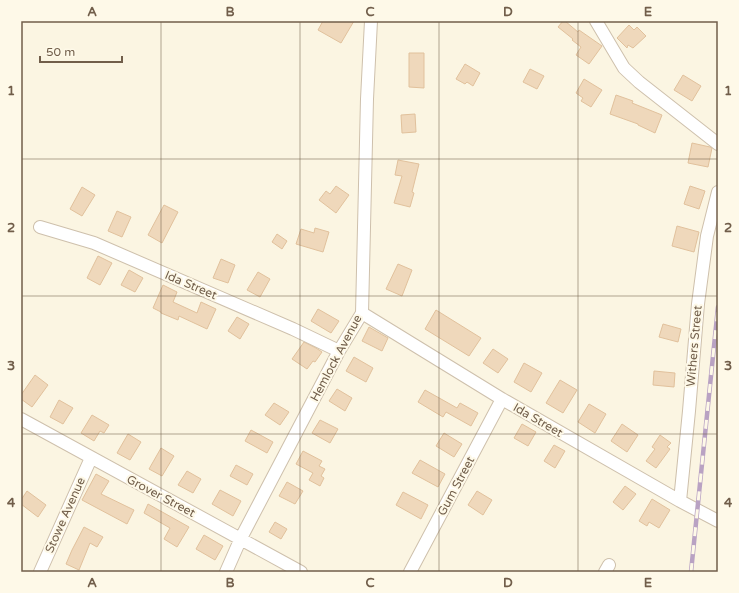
<svg xmlns="http://www.w3.org/2000/svg" width="739" height="593" font-family="'Varela Round',sans-serif">
	<rect width="100%" height="100%" fill="#fbf5e2"/>
	<!-- building -->
	<path fill="#efd8bb" stroke="#e1c19c" d="M 323,21 L 354,21 L 341,43 L 318,30 Z
		M 563,21 L 565,21 L 578,32 L 579,30 L 602,46 L 589,64 L 576,55 L 581,47 L 572,40 L 573,39 L 558,27 Z
		M 629,25 L 634,30 L 637,27 L 646,36 L 633,48 L 628,45 L 627,48 L 617,38 Z
		M 409,53 L 424,53 L 424,88 L 409,87 Z
		M 465,64 L 480,73 L 473,86 L 467,82 L 465,84 L 456,79 Z
		M 530,69 L 544,76 L 537,89 L 523,82 Z
		M 683,75 L 701,86 L 692,101 L 674,90 Z
		M 584,79 L 602,90 L 591,107 L 581,101 L 583,98 L 576,93 Z
		M 616,95 L 633,101 L 632,103 L 662,115 L 655,133 L 638,125 L 638,124 L 610,114 Z
		M 415,114 L 416,132 L 402,133 L 401,115 Z
		M 692,143 L 710,147 L 712,148 L 708,167 L 688,163 Z
		M 398,160 L 419,164 L 412,192 L 414,193 L 410,207 L 394,203 L 402,176 L 395,175 Z
		M 336,186 L 349,195 L 336,213 L 319,200 L 326,191 L 330,194 Z
		M 690,186 L 705,191 L 699,209 L 684,204 Z
		M 82,187 L 95,195 L 82,216 L 70,209 Z
		M 164,205 L 178,212 L 162,243 L 148,235 Z
		M 117,211 L 131,217 L 122,237 L 108,231 Z
		M 677,226 L 699,232 L 694,252 L 672,246 Z
		M 315,228 L 329,232 L 323,252 L 296,244 L 301,229 L 314,233 Z
		M 277,234 L 287,241 L 282,249 L 272,242 Z
		M 98,256 L 112,263 L 100,285 L 87,278 Z
		M 221,259 L 235,265 L 228,283 L 213,278 Z
		M 398,264 L 412,270 L 402,296 L 386,289 Z
		M 129,270 L 143,278 L 135,292 L 121,285 Z
		M 258,272 L 270,279 L 260,297 L 247,290 Z
		M 163,285 L 177,292 L 173,302 L 197,313 L 201,302 L 216,309 L 207,329 L 179,316 L 178,320 L 161,313 L 161,312 L 153,308 Z
		M 318,309 L 339,321 L 331,333 L 311,321 Z
		M 436,310 L 481,338 L 469,356 L 425,329 Z
		M 237,317 L 249,324 L 240,339 L 228,331 Z
		M 663,324 L 681,329 L 678,342 L 659,337 Z
		M 369,327 L 388,338 L 382,351 L 362,341 Z
		M 304,342 L 316,348 L 322,352 L 315,362 L 313,361 L 307,369 L 292,359 Z
		M 493,349 L 508,359 L 498,373 L 483,363 Z
		M 354,357 L 373,368 L 366,382 L 346,371 Z
		M 524,363 L 542,373 L 531,392 L 514,382 Z
		M 654,371 L 675,373 L 674,387 L 653,385 Z
		M 35,375 L 48,385 L 32,407 L 21,399 L 21,395 Z
		M 560,380 L 577,390 L 563,413 L 546,403 Z
		M 337,389 L 352,398 L 345,411 L 329,401 Z
		M 425,390 L 457,408 L 460,403 L 478,413 L 471,426 L 446,412 L 443,417 L 418,402 Z
		M 59,400 L 73,408 L 63,424 L 50,417 Z
		M 274,403 L 289,412 L 280,425 L 265,415 Z
		M 589,404 L 606,414 L 595,433 L 578,422 Z
		M 92,415 L 109,425 L 104,433 L 100,431 L 94,441 L 81,433 Z
		M 320,420 L 338,429 L 330,443 L 312,433 Z
		M 522,424 L 536,432 L 528,446 L 514,438 Z
		M 622,424 L 638,435 L 627,452 L 611,441 Z
		M 251,430 L 273,442 L 267,453 L 245,441 Z
		M 444,433 L 462,444 L 454,457 L 436,446 Z
		M 128,434 L 141,442 L 130,460 L 117,453 Z
		M 660,435 L 671,443 L 667,447 L 670,449 L 656,468 L 646,461 L 655,449 L 652,447 Z
		M 554,445 L 565,451 L 555,468 L 544,461 Z
		M 161,448 L 174,456 L 162,476 L 149,469 Z
		M 303,451 L 322,461 L 319,466 L 325,469 L 321,476 L 324,478 L 320,486 L 309,480 L 313,473 L 296,464 Z
		M 420,460 L 445,474 L 438,487 L 412,473 Z
		M 236,465 L 253,474 L 247,485 L 230,476 Z
		M 187,471 L 201,479 L 193,493 L 178,485 Z
		M 96,474 L 109,481 L 101,494 L 134,510 L 127,524 L 82,500 Z
		M 287,482 L 303,491 L 295,504 L 279,496 Z
		M 625,486 L 636,494 L 623,510 L 613,502 Z
		M 220,490 L 241,501 L 233,516 L 212,504 Z
		M 27,491 L 46,505 L 38,517 L 21,504 L 21,500 Z
		M 477,491 L 492,500 L 483,515 L 468,505 Z
		M 403,492 L 428,505 L 421,519 L 396,505 Z
		M 652,499 L 670,510 L 659,528 L 649,522 L 647,526 L 639,521 Z
		M 148,504 L 189,527 L 177,547 L 164,539 L 170,528 L 144,513 Z
		M 275,522 L 287,529 L 281,539 L 269,532 Z
		M 84,527 L 103,537 L 97,547 L 90,543 L 79,570 L 66,564 L 72,550 Z
		M 204,535 L 223,546 L 215,560 L 196,549 Z"/>
	<g fill="none" stroke-linecap="round" stroke-linejoin="round">
		<!-- minor casing -->
		<g stroke="#cec0ac" stroke-width="14">
			<path id="minor" d="M 596,21 L 624,68 L 639,82 L 718,144
				M 40,227 L 94,243 L 293,329 L 339,351
				M 362,313 L 502,399 L 680,501 L 718,521
				M 21,419 L 301,572
				M 680,501 L 689,411 L 698,304 L 707,236 L 718,192
				M 40,572 L 91,458
				M 226,572 L 241,538 L 339,351 L 362,313 L 367,99 L 371,21
				M 410,572 L 502,399
				M 605,572 L 609,565"/>
		</g>
		<!-- minor -->
		<use href="#minor" stroke="#fff" stroke-width="12"/>
		<!-- rail casing -->
		<g stroke="#b9a2c3" stroke-width="4.5">
			<path id="rail" d="M 691,572 L 718,307"/>
		</g>
		<!-- rail -->
		<use href="#rail" stroke="#fef9e8" stroke-width="3" stroke-dasharray="9" stroke-linecap="butt"/>
	</g>
	<!-- grid -->
	<path fill="none" stroke="#715e4a" stroke-width="1" stroke-opacity="0.55" d="M 161,21 L 161,572M 300,21 L 300,572M 439,21 L 439,572M 578,21 L 578,572M 21,159 L 718,159M 21,296 L 718,296M 21,434 L 718,434"/>
	<g text-anchor="middle" stroke-width="4" stroke-linejoin="round" paint-order="stroke">
		<!-- street labels -->
		<g font-size="12" fill="#715e4a" stroke="#fef9e8">
			<text transform="translate(191 285) rotate(23)" y="4">Ida Street</text>
			<text transform="translate(694 346) rotate(-85)" y="4">Withers Street</text>
			<text transform="translate(336 358) rotate(-62)" y="4">Hemlock Avenue</text>
			<text transform="translate(538 420) rotate(30)" y="4">Ida Street</text>
			<text transform="translate(456 486) rotate(-62)" y="4">Gum Street</text>
			<text transform="translate(161 496) rotate(28)" y="4">Grover Street</text>
			<text transform="translate(65 515) rotate(-66)" y="4">Stowe Avenue</text>
		</g>
	</g>
	<!-- border -->
	<rect width="739" height="593" fill="none" stroke="#fef9e8" stroke-width="44"/>
	<!-- scale -->
	<path d="M40 56v6h82v-6" fill="none" stroke="#715e4a" stroke-width="2"/>
	<text x="46" y="56" font-size="12" fill="#715e4a" stroke="#fef9e8" stroke-width="3" paint-order="stroke">50 m</text>
	<rect x="22" y="22" width="695" height="549" fill="none" stroke="#715e4a" stroke-width="1.5"/>
	<g font-size="13" text-anchor="middle" font-weight="bold" fill="#715e4a">
		<text x="92" y="16">A</text>
		<text x="230" y="16">B</text>
		<text x="370" y="16">C</text>
		<text x="508" y="16">D</text>
		<text x="648" y="16">E</text>
		<text x="11" y="95">1</text>
		<text x="728" y="95">1</text>
		<text x="11" y="232">2</text>
		<text x="728" y="232">2</text>
		<text x="11" y="370">3</text>
		<text x="728" y="370">3</text>
		<text x="11" y="507">4</text>
		<text x="728" y="507">4</text>
		<text x="92" y="587">A</text>
		<text x="230" y="587">B</text>
		<text x="370" y="587">C</text>
		<text x="508" y="587">D</text>
		<text x="648" y="587">E</text>
	</g>
</svg>
